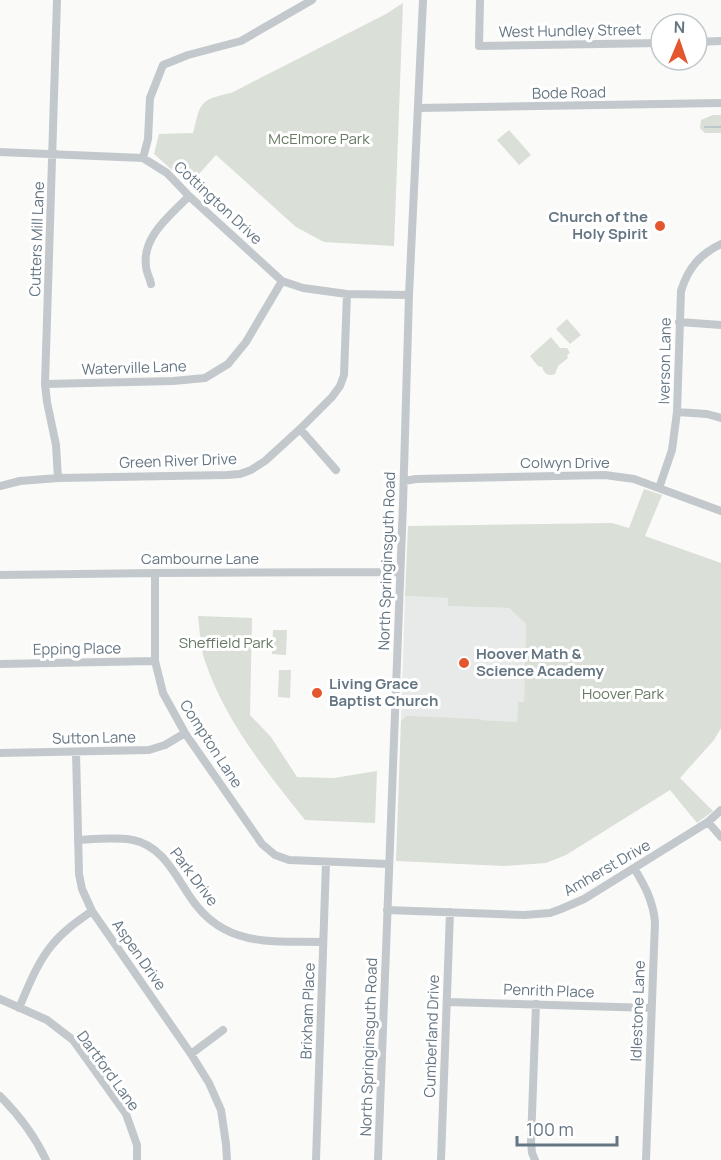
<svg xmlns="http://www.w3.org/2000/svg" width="721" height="1160" font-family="Manrope,sans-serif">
	<rect width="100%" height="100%" fill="#fafaf8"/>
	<!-- built -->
	<path fill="#e8e9e9" d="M 405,596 L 449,598 L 449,606 L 509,608 L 526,624 L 524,702 L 518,702 L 517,722 L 480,720 L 480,719 L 404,717 L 401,720 Z"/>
	<!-- green -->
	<path fill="#dadfd7" d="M 403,3 L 394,246 L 324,242 L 296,227 L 216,155 L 189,185 L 154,154 L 159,134 L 193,133 C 201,103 198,100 231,93 L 386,14 Z
		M 713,115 L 721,115 L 721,133 L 705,133 L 700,128 L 701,120 Z
		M 509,130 L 531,155 L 519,165 L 497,140 Z
		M 567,319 L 581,335 L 570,344 L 556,329 Z
		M 551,337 L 560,348 L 567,348 L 570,353 L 567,355 L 568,358 L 558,366 L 555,374 C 548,377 544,373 542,367 L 538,366 L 530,356 Z
		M 644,489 L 662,495 L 645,536 L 721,563 L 721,728 L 714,740 L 680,778 L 713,811 L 697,823 L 670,790 L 566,855 L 546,863 L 504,866 L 396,861 L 401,720 L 407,716 L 480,719 L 481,720 L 517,722 L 518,702 L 524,702 L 526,624 L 509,608 L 448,606 L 448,598 L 405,596 L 408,526 L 612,523 L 629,528 Z
		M 198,616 L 252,618 L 250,715 L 271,737 L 297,777 L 334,778 L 377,771 L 375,823 L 305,820 C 266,771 225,721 205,661 C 200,648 200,630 198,616 Z
		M 273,630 L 287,630 L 286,655 L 272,654 Z
		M 279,670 L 291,670 L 290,698 L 278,697 Z"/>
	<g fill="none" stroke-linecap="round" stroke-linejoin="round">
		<!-- stream -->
		<path stroke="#bbc7cb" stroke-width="2" d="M 705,127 L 721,127"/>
		<!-- minor -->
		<path stroke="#c3c8cc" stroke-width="8" d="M 57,0 L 45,384 L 47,402 L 56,445 L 58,478
			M 480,0 L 479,46 L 661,43
			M 697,42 L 721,41
			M 418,108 L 721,103
			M 0,152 L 143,158 L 167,173 L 189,196 L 282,281 L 303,288 L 347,294 L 409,295
			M 143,158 L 148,139 L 150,98 L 163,65 L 188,55 L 241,41 L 312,0
			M 151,284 C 150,278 146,272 146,266 C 142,236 171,215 189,196
			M 679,322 L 721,325
			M 45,384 L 173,381 L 205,378 L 228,364 L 246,342 L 282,281
			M 677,412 L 707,414 L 721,418
			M 300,429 L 336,470
			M 404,481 L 416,479 L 605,475 L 634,479 L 721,511
			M 0,486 L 20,481 L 58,478 L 227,475 L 240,474 L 251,470 L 265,461 L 300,429 L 332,397 L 340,386 L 344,375 L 347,294
			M 659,488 L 672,450 L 677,412 L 681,291 C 688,268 700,254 721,244
			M 155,573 L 155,661 L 163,693 L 185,733 L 262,844 L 275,855 L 289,860 L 388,864
			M 0,575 L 155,573 L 400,572
			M 0,664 L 155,661
			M 76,752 L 79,874 L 82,889 L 92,911 L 191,1054 L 209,1083 L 221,1110 L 226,1144 L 227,1160
			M 0,753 L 149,750 L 165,745 L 185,733
			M 708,822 L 721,837
			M 78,840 C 96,839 116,837 133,840 C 165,846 178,882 196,905 C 203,914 213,923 224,929 C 253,945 291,941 323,942
			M 634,868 C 645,886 653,901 655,922 L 646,1160
			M 387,910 L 524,915 L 550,913 L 561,909 L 584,899 L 634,868 L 708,822 L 721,810
			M 0,999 L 47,1020 L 73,1040 L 126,1114 L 137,1145 L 137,1160
			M 447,1002 L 651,1008
			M 19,1008 C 28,987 37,963 52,945 C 63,931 78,921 92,911
			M 191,1054 L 223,1030
			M 0,1096 C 19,1115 35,1136 46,1160
			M 316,1160 L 326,862
			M 378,1160 L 403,504 L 409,295 L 423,0
			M 441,1160 L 450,912
			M 535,1160 L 532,1153 L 531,1142 L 536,1004"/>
	</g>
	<!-- markers -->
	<g fill="#e4572e" stroke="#fff" stroke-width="2">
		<circle cx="660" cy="226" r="6"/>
		<circle cx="464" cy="663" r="6"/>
		<circle cx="317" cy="693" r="6"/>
	</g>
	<g text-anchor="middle" stroke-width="6" stroke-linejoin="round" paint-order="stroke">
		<!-- street labels -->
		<g font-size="15" fill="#657683" stroke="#fff">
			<text transform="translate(570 31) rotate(-1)" y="5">West Hundley Street</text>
			<text transform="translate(569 93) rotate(-1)" y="5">Bode Road</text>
			<text transform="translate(218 203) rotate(43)" y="5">Cottington Drive</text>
			<text transform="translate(37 239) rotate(-88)" y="5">Cutters Mill Lane</text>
			<text transform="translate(665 361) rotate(-89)" y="5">Iverson Lane</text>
			<text transform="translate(134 368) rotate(-2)" y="5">Waterville Lane</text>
			<text transform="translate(178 461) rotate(-2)" y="5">Green River Drive</text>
			<text x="565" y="468">Colwyn Drive</text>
			<text x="200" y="564">Cambourne Lane</text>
			<text transform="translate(387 561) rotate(-88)" y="5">North Springinsguth Road</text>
			<text transform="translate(77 649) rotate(-1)" y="5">Epping Place</text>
			<text transform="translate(94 738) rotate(-1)" y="5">Sutton Lane</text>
			<text transform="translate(211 744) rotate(57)" y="5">Compton Lane</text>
			<text transform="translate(607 868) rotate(-30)" y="5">Amherst Drive</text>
			<text transform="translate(194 877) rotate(53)" y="5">Park Drive</text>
			<text transform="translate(139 955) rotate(55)" y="5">Aspen Drive</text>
			<text transform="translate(549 991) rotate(2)" y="5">Penrith Place</text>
			<text transform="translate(308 1011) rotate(-88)" y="5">Brixham Place</text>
			<text transform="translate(638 1011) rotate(-88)" y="5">Idlestone Lane</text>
			<text transform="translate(432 1036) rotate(-88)" y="5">Cumberland Drive</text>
			<text transform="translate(369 1047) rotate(-88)" y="5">North Springinsguth Road</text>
			<text transform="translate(108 1071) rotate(54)" y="5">Dartford Lane</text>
		</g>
		<!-- park labels -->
		<g font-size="15" fill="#687a64" stroke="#fff">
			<text x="319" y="144">McElmore Park</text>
			<text x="226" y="648">Sheffield Park</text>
			<text x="623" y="699">Hoover Park</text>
		</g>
		<!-- poi labels -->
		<g font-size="15" font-weight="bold" fill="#657683" stroke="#fff" text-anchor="start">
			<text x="648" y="222" text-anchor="end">Church of the<tspan x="648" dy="17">Holy Spirit</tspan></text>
			<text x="476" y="659">Hoover Math &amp;<tspan x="476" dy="17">Science Academy</tspan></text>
			<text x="329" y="689">Living Grace<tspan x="329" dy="17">Baptist Church</tspan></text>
		</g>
	</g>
	<!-- north arrow -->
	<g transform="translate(679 42) rotate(2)"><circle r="28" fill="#ffffff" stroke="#c1c8cd" stroke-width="1.5"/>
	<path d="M0-4.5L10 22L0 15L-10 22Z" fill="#e4572e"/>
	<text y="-9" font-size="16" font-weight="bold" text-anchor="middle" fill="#657683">N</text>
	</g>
	<!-- scale -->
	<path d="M517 1136v9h100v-9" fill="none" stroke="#657683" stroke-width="3"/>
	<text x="526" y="1136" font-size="18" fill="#657683" stroke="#ffffff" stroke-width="4.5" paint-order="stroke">100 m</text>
</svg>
